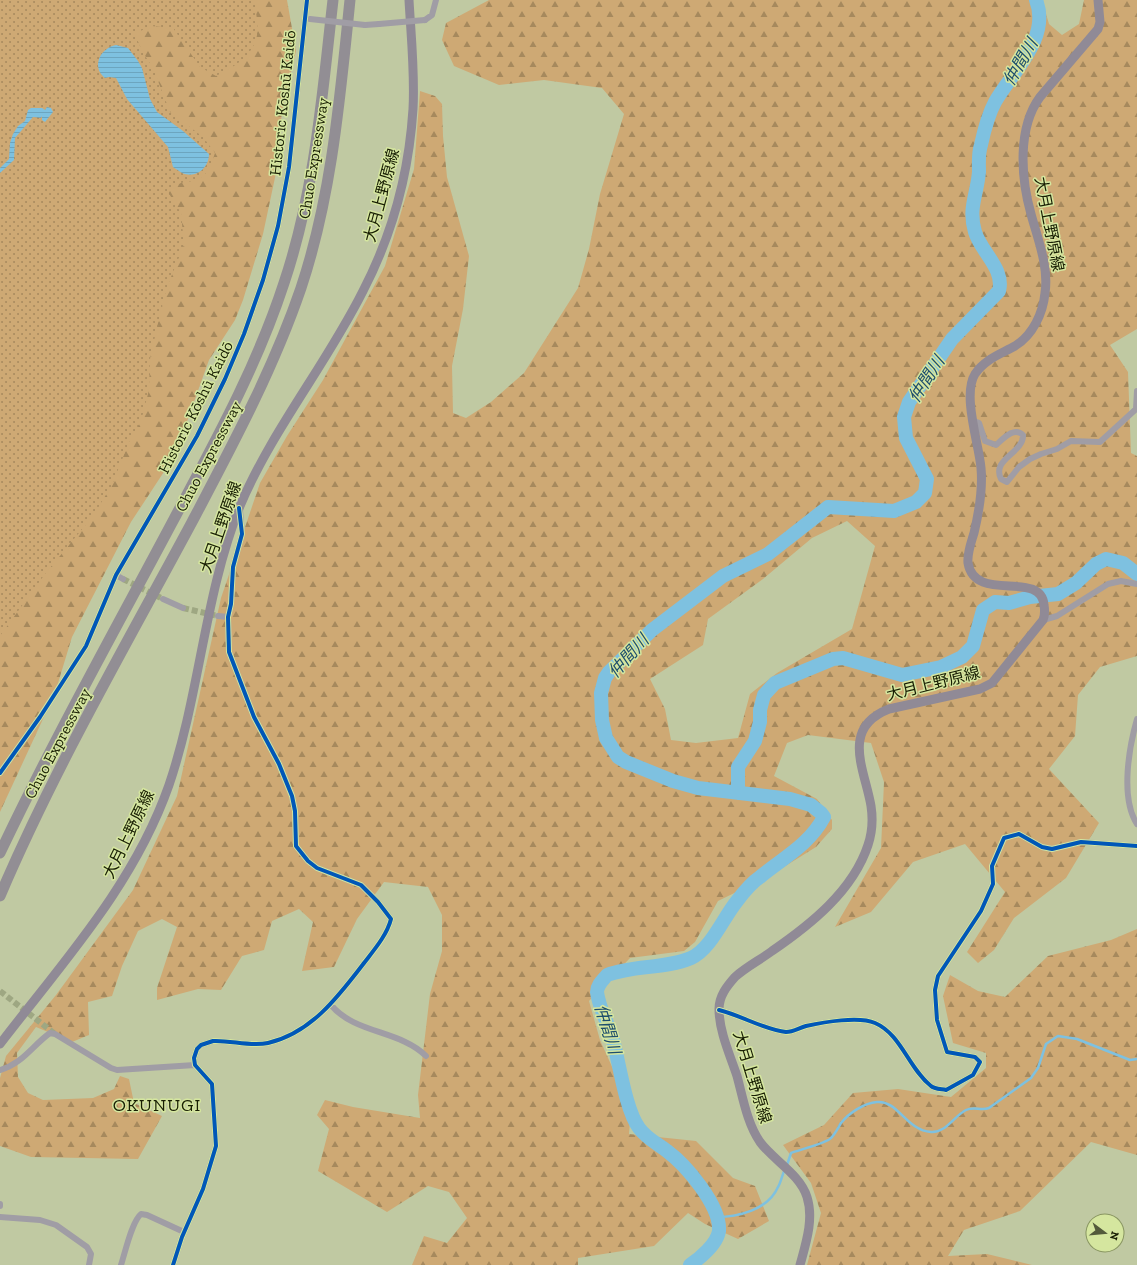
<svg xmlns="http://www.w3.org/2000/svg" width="1137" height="1265" font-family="'Zilla Slab','Noto Sans JP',serif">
	<defs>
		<pattern id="green-dots" width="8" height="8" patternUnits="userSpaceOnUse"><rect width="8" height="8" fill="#cea974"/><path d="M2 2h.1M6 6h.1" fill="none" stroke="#a6895d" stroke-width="1.8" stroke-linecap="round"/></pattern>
		<pattern id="forest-firs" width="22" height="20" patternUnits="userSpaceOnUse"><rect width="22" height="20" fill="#cea974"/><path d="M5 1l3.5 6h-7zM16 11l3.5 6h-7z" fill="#a6895d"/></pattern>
		<pattern id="water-rules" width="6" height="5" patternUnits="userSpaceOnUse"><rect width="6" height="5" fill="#7ec1e0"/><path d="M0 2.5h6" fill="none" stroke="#6ca5bf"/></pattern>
	</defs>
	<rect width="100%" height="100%" fill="#c0c9a2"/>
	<!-- green -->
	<path fill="url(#green-dots)" d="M 0,0 L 272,0 L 239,213 L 0,734 Z"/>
	<!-- forest -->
	<path fill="url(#forest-firs)" fill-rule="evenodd" d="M 255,0 L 287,0 L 296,51 L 282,111 L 276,173 L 263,234 L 243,300 L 235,320 L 209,360 L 175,455 L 131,522 L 72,637 L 55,693 L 0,812 L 0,636 L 45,574 L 93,516 L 112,485 L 129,442 L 141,421 L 149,390 L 150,359 L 160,314 L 167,287 L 184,245 L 181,213 L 168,192 C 181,178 187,185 200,178 C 208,174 212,162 215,153 L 203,137 L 170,112 L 153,68 L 142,51 L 135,34 L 150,26 L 173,28 L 200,67 L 216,76 C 233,68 254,55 257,35 C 259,24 255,11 255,0 Z
		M 489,0 L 1042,0 L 1049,24 L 1062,35 L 1079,24 L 1084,0 L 1137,0 L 1137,329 L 1110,345 L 1128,372 L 1131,453 L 1137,456 L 1137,656 L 1100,667 L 1078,695 L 1075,736 L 1049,769 L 1099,823 L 1066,878 L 1014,918 L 994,950 L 978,963 L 967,952 L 1005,892 L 965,844 L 913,862 L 871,912 L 835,927 L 881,848 L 884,782 L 871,743 L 808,735 L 787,743 L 774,776 L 817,799 L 832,820 L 832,829 L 816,847 L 771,875 L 718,901 L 695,942 L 684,951 L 630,958 L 589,1001 L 600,1040 L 631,1109 L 629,1134 L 696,1141 L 733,1178 L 755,1186 L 769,1221 L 738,1239 L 705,1224 L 688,1213 L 654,1246 L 578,1258 L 578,1265 L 412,1265 L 424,1236 L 447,1243 L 467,1218 L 449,1192 L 428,1186 L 387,1212 L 318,1171 L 329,1129 L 317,1115 L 325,1100 L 353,1107 L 420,1118 L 418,1095 L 430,994 L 442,951 L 442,915 L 428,887 L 384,882 L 357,919 L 334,967 L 302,971 L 313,922 L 299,909 L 272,921 L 264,950 L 242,956 L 221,990 L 198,989 L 157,1000 L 157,988 L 177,927 L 162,919 L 138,931 L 122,966 L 112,996 L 88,1002 L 89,1035 L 72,1042 L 36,1027 L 17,1053 L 18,1077 L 28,1093 L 43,1100 L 93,1098 L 114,1089 L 120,1076 L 129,1079 L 134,1103 L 162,1116 L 138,1159 L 31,1157 L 0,1146 L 0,1078 L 6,1056 L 56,995 L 133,890 L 177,796 L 221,598 L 260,483 L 287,436 L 323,380 L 385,266 L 414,169 L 420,91 L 435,96 L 442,104 L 443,136 L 447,177 L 469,256 L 463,309 L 452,366 L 453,413 L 466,418 L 491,402 L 524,373 L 578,288 L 589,249 L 600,194 L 624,114 L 602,88 L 544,80 L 499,85 L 454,66 L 442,40 L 446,23 ZM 847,521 L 875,546 L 852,629 L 777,673 L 750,694 L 738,738 L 696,743 L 671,740 L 665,709 L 650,679 L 703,645 L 708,619 L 763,579 L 812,538 Z
		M 1137,929 L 1137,1155 L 1091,1142 L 1020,1211 L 964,1230 L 948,1256 L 987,1254 L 1032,1265 L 807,1265 L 821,1213 L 811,1183 L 783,1145 L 824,1125 L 853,1093 L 898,1089 L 951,1097 L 986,1068 L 986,1053 L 953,1043 L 943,996 L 950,975 L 978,991 L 1005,997 L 1048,956 L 1111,940 Z"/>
	<!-- water -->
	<path fill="url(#water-rules)" d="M 116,45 L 128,48 L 138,61 L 142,68 L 150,99 L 157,112 L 183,131 L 209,154 C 209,168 196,179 182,173 C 179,171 176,169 173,167 L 168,147 L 127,99 L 116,78 L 109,77 L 105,78 C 91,67 100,48 116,45 Z
		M 47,107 L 51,108 L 53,112 L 45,122 L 42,120 L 42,116 L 41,118 L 33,117 L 15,138 L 14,160 L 0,173 L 0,168 L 9,159 L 10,143 L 13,134 L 18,126 L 25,121 L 28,110 L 31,108 L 42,108 L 45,110 Z"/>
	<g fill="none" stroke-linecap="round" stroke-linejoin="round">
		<!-- stream -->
		<path stroke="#7ec1e0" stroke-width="2.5" d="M 787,1165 L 791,1153 C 799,1150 827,1143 831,1138 C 835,1134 838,1128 841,1123 C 849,1113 864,1103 877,1102 C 898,1100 906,1130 931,1132 C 946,1133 954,1116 966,1110 C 974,1106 981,1111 989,1108 L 1031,1078 L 1038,1068 L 1046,1044 L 1058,1036 L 1077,1039 L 1130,1060 L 1137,1059
			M 716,1217 C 738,1217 768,1210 778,1187 C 781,1182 782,1175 785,1169"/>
		<!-- river -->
		<path stroke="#7ec1e0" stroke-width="14" d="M 738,793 L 738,767 L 755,741 L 760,722 L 760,710 L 764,695 L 775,683 L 833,659 L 843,658 L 902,675 L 941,667 L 962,657 L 973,646 L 983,610 L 995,602 L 1009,603 L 1030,597 L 1058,594 L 1076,583 L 1096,564 L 1106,559 L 1123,563 L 1137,574
			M 690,1265 C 700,1258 717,1244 719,1231 C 721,1206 686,1165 667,1151 C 657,1143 647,1139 639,1128 C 625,1109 619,1060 612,1036 C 607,1021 599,1008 597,992 C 597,985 603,980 607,975 C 634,965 665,969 691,958 C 711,949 723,918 737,901 C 743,893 751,883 760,877 C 783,858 809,845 824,817 L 821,813 L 811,805 L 790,799 L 698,788 L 673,781 L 626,762 L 618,757 L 606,738 L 602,720 L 601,693 L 605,678 L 609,672 L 652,630 L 723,576 L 768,554 L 828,507 L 894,511 L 916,502 L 925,493 L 927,479 L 906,438 L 904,417 L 909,402 L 952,339 L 999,291 C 1005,269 981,252 975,232 C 968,208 977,195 979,172 C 979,163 978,154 981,145 C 984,131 988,115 995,102 C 1012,72 1051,38 1036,0"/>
		<!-- minor-tunnel -->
		<path stroke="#9ea782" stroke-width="6" stroke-dasharray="6 3" stroke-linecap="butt" d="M 123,579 L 163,599
			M 183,608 L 218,616
			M 0,991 L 55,1034"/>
		<!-- minor -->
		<path stroke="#a09da5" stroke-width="6" d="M 425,20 L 432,15 L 436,0
			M 365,25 L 379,24
			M 974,421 L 979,423 L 985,441 L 996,445 C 1003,439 1014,426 1023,435 C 1024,453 991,459 1001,479 L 1007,482 L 1019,467 L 1030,459 L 1041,454 L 1057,449 L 1071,441 L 1100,442 L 1136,409 L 1137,391
			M 116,575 L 123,579
			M 163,599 L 183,608
			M 218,616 L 228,617
			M 1043,620 L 1057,616 L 1108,584 L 1121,581 L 1137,584
			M 1137,719 C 1129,747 1120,798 1137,824
			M 0,773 L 40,717 L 86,646 L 116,575 L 197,436 L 225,379 L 244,334 L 263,280 L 278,226 L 289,167 L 307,0
			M 331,1005 C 355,1034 400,1030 426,1056
			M 719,1010 C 740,1015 765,1030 786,1032 C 793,1032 799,1028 806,1026 C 824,1022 859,1016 875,1023 C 901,1034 909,1069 931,1086 C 934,1089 941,1089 946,1090 L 973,1075 L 980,1062 L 975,1057 L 947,1052 L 937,1020 L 935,990 L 938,976 L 981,911 L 993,884 L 992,866 L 1004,838 L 1019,834 L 1042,847 L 1052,849 L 1081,842 L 1137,846
			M 0,1070 C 22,1064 32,1046 50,1033 L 55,1034 L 111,1068 L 117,1070 L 195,1065
			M 0,1204 L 0,1206
			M 0,1217 L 40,1220 L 56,1225 L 87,1247 L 91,1254 L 89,1265
			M 121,1265 C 125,1253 132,1221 141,1214 L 147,1215 L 184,1232
			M 173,1265 L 182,1237 L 203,1189 L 216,1146 L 212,1084 L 195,1065 L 194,1058 L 197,1049 L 201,1045 L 213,1041 C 231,1040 250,1047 268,1043 C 311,1033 338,997 364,963 C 374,950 387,935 391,919 L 378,902 L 361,885 L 317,868 L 308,861 L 296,846 L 295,811 L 292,796 L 279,764 L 254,717 L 229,652 L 228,617 L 231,604 L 233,567 L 242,534 L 240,510"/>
		<!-- primary -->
		<path stroke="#908a96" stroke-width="9" d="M 0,1044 C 63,962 134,885 169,785 C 200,694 204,596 240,506 C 272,430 326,365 363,291 C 392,235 409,173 413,109 C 415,73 411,36 409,0
			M 800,1265 C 806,1243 814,1219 807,1197 C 800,1174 773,1160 760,1142 C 747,1123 743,1098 737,1076 C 730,1055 719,1031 719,1009 C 719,996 727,986 735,977 C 746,967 760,960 772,951 C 810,925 853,891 868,845 C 872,833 873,819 871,806 C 865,770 840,728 889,709 L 980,689 L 992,683 L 1043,620 C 1045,615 1045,611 1044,605 C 1041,569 975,604 968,563 C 967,553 971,543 974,533 C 979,512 983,490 981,468 C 979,444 962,395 975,374 C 985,359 1001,354 1015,346 C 1033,335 1043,313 1045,293 C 1049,267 1038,240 1031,214 C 1021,179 1017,128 1040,97 L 1098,29 L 1100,22 L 1098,0"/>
		<!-- motorway -->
		<path stroke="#928e94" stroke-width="11" d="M 0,853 C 54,739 115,630 174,519 C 215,442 257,366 284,283 C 315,191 322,96 333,0
			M 0,896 C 55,767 126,645 192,522 C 232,446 273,370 301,288 C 332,195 340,97 350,0"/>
		<!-- minor-bridge -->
		<path stroke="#a09da5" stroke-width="6" d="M 310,19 L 365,25
			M 379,24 L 425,20"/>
		<!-- cycleway casing -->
		<g stroke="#d5e69f" stroke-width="6">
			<path id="cycleway" d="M 0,773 L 40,717 L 86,646 L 116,575 L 197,436 L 225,379 L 244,334 L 263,280 L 278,226 L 289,167 L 307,0
				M 719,1010 C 740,1015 765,1030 786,1032 C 793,1032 799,1028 806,1026 C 824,1022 859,1016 875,1023 C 901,1034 909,1069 931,1086 C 934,1089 941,1089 946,1090 L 973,1075 L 980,1062 L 975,1057 L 947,1052 L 937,1020 L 935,990 L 938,976 L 981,911 L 993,884 L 992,866 L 1004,838 L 1019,834 L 1042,847 L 1052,849 L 1081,842 L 1137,846
				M 173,1265 L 182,1237 L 203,1189 L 216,1146 L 212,1084 L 195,1065 L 194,1058 L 197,1049 L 201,1045 L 213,1041 C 231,1040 250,1047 268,1043 C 311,1033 338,997 364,963 C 374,950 387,935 391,919 L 378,902 L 361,885 L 317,868 L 308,861 L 296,846 L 295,811 L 292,796 L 279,764 L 254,717 L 229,652 L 228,617 L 231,604 L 233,567 L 242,534 L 239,508"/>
		</g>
		<!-- cycleway -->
		<use href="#cycleway" stroke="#0057b8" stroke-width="4"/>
	</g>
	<g text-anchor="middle" stroke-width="3" stroke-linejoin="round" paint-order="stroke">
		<!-- street labels -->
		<g font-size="16" fill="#181e03" stroke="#d5e69f">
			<text transform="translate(282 103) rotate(-84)" y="6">Historic Kōshū Kaidō</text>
			<text transform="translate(313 158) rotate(-81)" y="6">Chuo Expressway</text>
			<text transform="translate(381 195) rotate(-75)" y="6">大月上野原線</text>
			<text transform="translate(1050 224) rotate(79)" y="6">大月上野原線</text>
			<text transform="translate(195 407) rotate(-63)" y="6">Historic Kōshū Kaidō</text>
			<text transform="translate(208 456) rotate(-62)" y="6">Chuo Expressway</text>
			<text transform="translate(220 527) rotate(-71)" y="6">大月上野原線</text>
			<text transform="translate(933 683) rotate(-14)" y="6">大月上野原線</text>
			<text transform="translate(57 743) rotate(-62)" y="6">Chuo Expressway</text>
			<text transform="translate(128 834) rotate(-64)" y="6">大月上野原線</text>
			<text transform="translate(753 1077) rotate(73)" y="6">大月上野原線</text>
		</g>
		<!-- water labels -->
		<g font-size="17" font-style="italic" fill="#1d4e6d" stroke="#d5e69f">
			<text transform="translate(1020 62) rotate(-60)" y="6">仲間川</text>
			<text transform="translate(926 379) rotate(-57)" y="6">仲間川</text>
			<text transform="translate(628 656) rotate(-48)" y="6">仲間川</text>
			<text transform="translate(608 1029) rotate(73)" y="6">仲間川</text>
		</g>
		<!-- quarter labels -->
		<g font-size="18" letter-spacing="1" fill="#181e03" stroke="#d5e69f">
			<text x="157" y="1111">OKUNUGI</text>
		</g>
	</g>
	<!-- north arrow -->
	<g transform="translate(1105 1233) rotate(106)"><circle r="19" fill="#d5e69f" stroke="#899661"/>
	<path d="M0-3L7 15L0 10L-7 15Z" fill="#535a3b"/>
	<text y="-6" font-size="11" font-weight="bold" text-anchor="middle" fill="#181e03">N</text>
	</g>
</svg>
